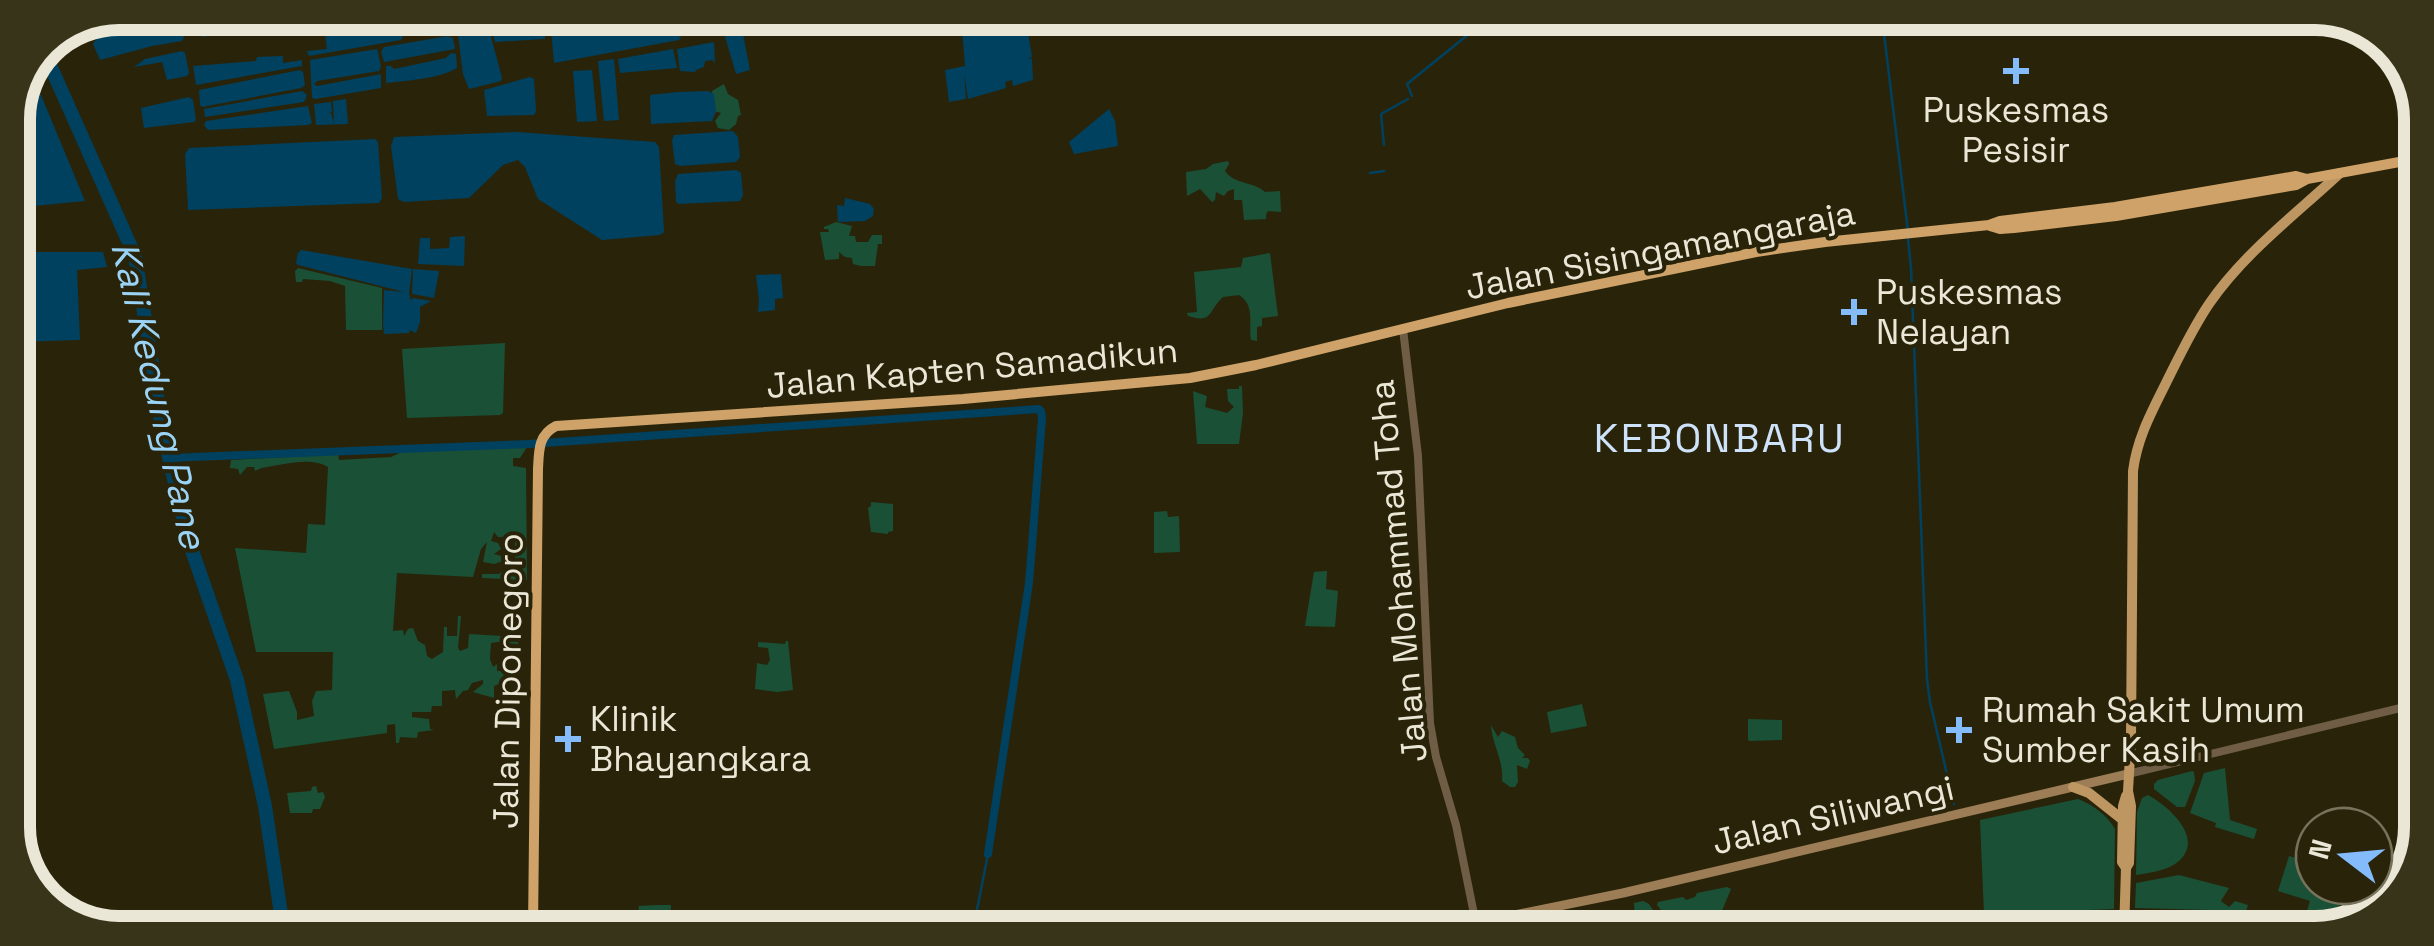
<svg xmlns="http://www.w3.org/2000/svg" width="2434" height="946" font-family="'Space Grotesk',sans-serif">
	<rect width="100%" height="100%" fill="#292409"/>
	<!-- green -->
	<path fill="#1a5036" d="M 724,84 L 728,94 L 738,100 L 741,115 L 738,116 L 736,124 L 729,130 L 718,128 L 715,121 L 721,113 L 714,111 L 712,91 Z
		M 1228,161 L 1229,164 L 1225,171 C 1235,185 1253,181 1265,192 L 1280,191 L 1281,212 L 1268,211 L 1266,214 L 1266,219 L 1244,220 L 1242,200 L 1234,200 L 1234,189 L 1228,191 L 1224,196 L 1216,192 L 1215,200 L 1212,202 L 1200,189 L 1187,196 L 1186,172 L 1206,169 L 1213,164 Z
		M 836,222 L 852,226 L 849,236 L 855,236 L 856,242 L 868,242 L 872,235 L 882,235 L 882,244 L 878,244 L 875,266 L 861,266 L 853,264 L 852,258 L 845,257 L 839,252 L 839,259 L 825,260 L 820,232 L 829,232 L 828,229 L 824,229 L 824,227 Z
		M 1270,253 L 1278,316 L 1262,318 L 1262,326 L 1257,327 L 1257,341 L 1251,340 C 1248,323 1256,306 1239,295 L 1223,297 C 1208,311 1213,324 1188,316 L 1187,313 L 1197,312 L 1194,272 L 1241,267 L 1243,258 Z
		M 298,268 L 382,288 L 382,330 L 346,330 L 345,286 L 330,281 L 303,279 L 302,282 L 296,282 L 295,271 Z
		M 505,343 L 503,413 L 500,415 L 407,418 L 402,349 Z
		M 1239,386 L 1242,386 L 1243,413 L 1239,444 L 1197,444 L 1193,391 L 1207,396 L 1205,407 L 1227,413 L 1234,407 L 1228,401 L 1227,389 L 1239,389 Z
		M 527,447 L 520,458 L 513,458 L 513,466 L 526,468 L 527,580 L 482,578 L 482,574 L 499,574 L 504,570 L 508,574 L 512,574 L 512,563 L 515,562 L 515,542 L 512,537 L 498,537 L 494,532 L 491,541 L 498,543 L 501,549 L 494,554 L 501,556 L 503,561 L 494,564 L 483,562 L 487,542 L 481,549 L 473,577 L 397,573 L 393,631 L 403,630 L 404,636 L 408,629 L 413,628 L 418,641 L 425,645 L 427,656 L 432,659 L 443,652 L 444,627 L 447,627 L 447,636 L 457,636 L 458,616 L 461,616 L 458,648 L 460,651 L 468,648 L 469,634 L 518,637 L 518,644 L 497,642 L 491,643 L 490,659 L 493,667 L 497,664 L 497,671 L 503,671 L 505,675 L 513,671 L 517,673 L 518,682 L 499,681 L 499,684 L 494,686 L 494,698 L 473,692 L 483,684 L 483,680 L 472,683 L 468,690 L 463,691 L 456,699 L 455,690 L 442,691 L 442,706 L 432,706 L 431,712 L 412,712 L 412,717 L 429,719 L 430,729 L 434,730 L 418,732 L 417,738 L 400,737 L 399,743 L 396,743 L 395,724 L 387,725 L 387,733 L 274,749 L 263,694 L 289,691 L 297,712 L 297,720 L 314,716 L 312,701 L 316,691 L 332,690 L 333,652 L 256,652 L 235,548 L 306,553 L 308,524 L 325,525 L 328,467 C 311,456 281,465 261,468 L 255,471 L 254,467 L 247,467 L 240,475 L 238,469 L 230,468 L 231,460 L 338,454 L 339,460 L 391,457 L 402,452 Z
		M 871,502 L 893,504 L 893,531 L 888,532 L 888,534 L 871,532 L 868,508 L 871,506 Z
		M 1167,511 L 1168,517 L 1179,516 L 1180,552 L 1154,553 L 1154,512 Z
		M 1327,571 L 1326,589 L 1338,591 L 1335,627 L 1305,626 L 1314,572 Z
		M 786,641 L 788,641 L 793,690 L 777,692 L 755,689 L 757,663 L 767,665 L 770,660 L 768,648 L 758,647 L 758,642 L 785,644 Z
		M 1582,704 L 1587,726 L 1551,733 L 1547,712 Z
		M 1748,719 L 1782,720 L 1782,740 L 1750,741 L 1748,740 Z
		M 1491,725 L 1498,737 L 1502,731 L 1515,737 L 1518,748 L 1525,755 L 1522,758 L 1528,758 L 1530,761 L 1527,769 L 1517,765 L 1518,782 L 1515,787 L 1510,787 L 1502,781 C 1504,761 1492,744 1491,725 Z
		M 2225,768 L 2230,820 L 2257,829 L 2254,839 L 2215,827 L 2216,823 L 2190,813 L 2204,773 Z
		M 2192,771 L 2194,772 L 2195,781 L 2185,807 L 2177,807 L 2154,789 L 2154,784 L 2158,780 Z
		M 316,786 L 318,793 L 323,792 L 325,797 L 320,809 L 313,809 L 312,813 L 290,813 L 287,793 L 311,791 L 312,787 Z
		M 2148,795 C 2170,807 2208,841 2175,864 C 2164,871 2148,873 2136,875 L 2137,812 L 2142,798 Z
		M 2078,799 C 2092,804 2108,816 2115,829 L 2114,909 L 1984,914 L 1980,820 Z
		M 2289,856 L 2304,861 L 2302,867 L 2314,871 L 2314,886 L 2340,886 L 2338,922 L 2304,921 L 2310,901 L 2278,891 Z
		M 2179,875 L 2229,888 L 2221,901 L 2229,907 L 2235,901 L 2248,905 L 2246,911 L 2135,908 L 2136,883 Z
		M 1727,887 L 1731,889 L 1719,918 L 1712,921 L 1696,920 L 1673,925 L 1657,905 L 1658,902 L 1683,897 L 1686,900 L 1695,897 L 1697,893 Z
		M 1643,901 L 1649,904 L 1667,932 L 1636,932 L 1634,903 Z
		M 657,905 L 671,905 L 670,929 L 636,929 L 639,906 Z"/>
	<!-- water -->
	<path fill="#004160" d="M 119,13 L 178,13 L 179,15 L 177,18 L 99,33 L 90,31 L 87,25 Z
		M 219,13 L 297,13 L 294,23 L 202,37 L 200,17 Z
		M 413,13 L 449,13 L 449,29 L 413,36 L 409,33 L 407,19 L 409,14 Z
		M 574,14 L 671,14 L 675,33 L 681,37 L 679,40 L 554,63 L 550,18 L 551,16 C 560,20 567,22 574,14 Z
		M 545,15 L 545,39 L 495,42 L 491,28 L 493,25 Z
		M 933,15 L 1025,15 L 1032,57 L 1028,58 L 1032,59 L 1033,80 L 1013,86 L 1012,80 L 1005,82 L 1006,88 L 968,99 L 964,73 L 966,99 L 949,102 L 945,70 L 965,66 L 961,17 L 933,22 Z
		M 740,19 L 750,70 L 736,74 L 721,23 Z
		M 398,21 L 404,34 L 401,40 L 309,56 L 307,51 L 327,49 L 325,34 Z
		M 175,22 L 181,24 L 184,37 L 182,41 L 152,46 L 100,60 L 93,44 L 97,38 Z
		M 486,27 L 489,29 L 502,78 L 501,81 L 469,89 L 463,74 L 458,35 L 460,32 Z
		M 448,36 L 453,38 L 455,49 L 384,62 L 381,52 L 384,47 Z
		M 714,42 L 715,63 L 712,60 L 705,61 L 704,67 L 696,70 L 695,72 L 680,71 L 677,49 Z
		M 377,49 L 381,66 L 379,71 L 317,81 L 314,84 L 317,86 L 381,74 L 381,88 L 315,99 L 312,98 L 310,60 Z
		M 673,49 L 677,68 L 620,73 L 618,59 Z
		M 182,51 L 185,53 L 189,73 L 187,76 L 167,80 L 162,62 L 134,67 L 145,59 Z
		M 451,53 L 456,54 L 457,68 C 438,79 410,80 387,83 L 386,82 L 386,66 L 391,66 L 394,69 L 446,58 Z
		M 281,56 L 283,56 L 283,63 L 302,60 L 302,66 L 196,85 L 193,66 L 256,61 L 257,57 Z
		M 614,59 L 619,120 L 604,121 L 598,61 Z
		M 300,70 L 303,72 L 305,85 L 301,88 L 202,107 L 200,105 L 199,90 Z
		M 592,70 L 597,121 L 577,122 L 573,71 Z
		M 31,71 L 85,201 L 13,208 L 13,112 Z
		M 530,77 L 534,79 L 536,111 L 534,115 L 487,116 L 484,90 Z
		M 302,91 L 307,95 L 304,102 L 205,117 L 204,109 Z
		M 678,92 L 708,91 L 714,94 L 716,112 L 712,121 L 651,124 L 650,95 Z
		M 189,97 L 193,100 L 196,120 L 194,122 L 144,128 L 141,108 Z
		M 346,99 L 348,124 L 316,125 L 314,104 L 331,102 L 332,112 L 328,113 L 331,113 L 334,123 L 333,101 Z
		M 308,106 L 312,123 L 308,125 L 208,130 L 204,125 L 206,121 Z
		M 1109,109 L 1115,121 L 1118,146 L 1074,154 L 1069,142 Z
		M 733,131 L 738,137 L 740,157 L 736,162 L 680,166 L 675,164 L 672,141 L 674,135 Z
		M 517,132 L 655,142 L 659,147 L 664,232 L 660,235 L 602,240 L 538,199 L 525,167 L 518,160 L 503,165 L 469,198 L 404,202 L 398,199 L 391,146 L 394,137 Z
		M 375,139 L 378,142 L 382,198 L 379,203 L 188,210 L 185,154 L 189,148 Z
		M 736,170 L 741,173 L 743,195 L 740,201 L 679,204 L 676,202 L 675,181 L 678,174 Z
		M 845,198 L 870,204 L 874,209 L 873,216 L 865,221 L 838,222 L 837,205 L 844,206 Z
		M 465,236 L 464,266 L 418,264 L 420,238 L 430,238 L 430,249 L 449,248 L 450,237 Z
		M 301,250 L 412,269 L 409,294 L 411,300 L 413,298 L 431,301 L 420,307 L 420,322 L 416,333 L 410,330 L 409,333 L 384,334 L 383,324 L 384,290 L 404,292 L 298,265 L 296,263 L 298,253 Z
		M 13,252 L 103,252 L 107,267 L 77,270 L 80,340 L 13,342 Z
		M 413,269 L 439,271 L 434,298 L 412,294 Z
		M 781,274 L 783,298 L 775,299 L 775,310 L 758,312 L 759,300 L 756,275 Z"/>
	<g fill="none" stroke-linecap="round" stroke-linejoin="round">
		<!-- stream -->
		<path stroke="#004160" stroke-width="2.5" d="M 1882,17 L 1908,231
			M 1412,96 L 1407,84 L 1491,16
			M 1384,145 L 1381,114 L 1408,99
			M 1370,173 L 1384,171
			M 1908,239 L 1911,268 L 1927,679 L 1930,702 L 1954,804
			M 973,930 L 988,854"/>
		<!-- canal -->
		<path stroke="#004160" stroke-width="8" d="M 169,458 L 529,444 L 1039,409 L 1041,411 L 1042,418 L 1029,583 L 988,854"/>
		<!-- river -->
		<path stroke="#004160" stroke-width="14" d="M 42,47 L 135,256 L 162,427 L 188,539 L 237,680 L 265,806 L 283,928"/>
		<!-- tertiary -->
		<path stroke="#705d45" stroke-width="8" d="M 1403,329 L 1418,456 L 1430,723 L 1436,757 L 1456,825 L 1476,924
			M 2128,774 L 2417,704"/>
		<!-- secondary -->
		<path stroke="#9c7d56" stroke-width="9" d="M 1436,931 L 1623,893 L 2128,774"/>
		<!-- primary -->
		<path stroke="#be9662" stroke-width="10" d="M 2073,787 L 2089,793 L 2123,820
			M 2126,868 L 2122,862 L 2123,806 L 2126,796
			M 2124,933 L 2126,868 L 2129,863 L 2131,806 L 2128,791 L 2131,740 L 2133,471 C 2137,439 2151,413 2165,385 C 2179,357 2192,329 2209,304 C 2244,253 2296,214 2340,173"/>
		<!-- trunk -->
		<path stroke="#cea268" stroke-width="10" d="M 1990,226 L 2000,229 L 2014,228 L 2116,216 L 2296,185 L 2307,179 L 2421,158
			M 533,929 L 538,469 C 539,451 538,435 556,426 L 963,399 L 1190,378 L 1256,365 L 1508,303 L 1756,252 L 1825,242 L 1989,225 L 2000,221 L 2115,207 L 2296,176 L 2307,179"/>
	</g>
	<!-- markers -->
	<g fill="#84bcfb" stroke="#292409" stroke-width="4">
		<path d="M2011 56h10v10h10v10h-10v10h-10v-10h-10v-10h10z"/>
		<path d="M1849 297h10v10h10v10h-10v10h-10v-10h-10v-10h10z"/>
		<path d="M1954 715h10v10h10v10h-10v10h-10v-10h-10v-10h10z"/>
		<path d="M563 724h10v10h10v10h-10v10h-10v-10h-10v-10h10z"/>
	</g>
	<g text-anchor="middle" stroke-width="8" stroke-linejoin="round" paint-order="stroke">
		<!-- poi labels -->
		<g font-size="35" fill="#eae7d7" stroke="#292409" text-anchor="start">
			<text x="2016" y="122" text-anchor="middle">Puskesmas<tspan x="2016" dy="40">Pesisir</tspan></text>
			<text x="1876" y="304">Puskesmas<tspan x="1876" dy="40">Nelayan</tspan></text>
			<text x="1982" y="722">Rumah Sakit Umum<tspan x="1982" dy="40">Sumber Kasih</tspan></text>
			<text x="590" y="731">Klinik<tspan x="590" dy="40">Bhayangkara</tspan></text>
		</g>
		<!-- street labels -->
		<g font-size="35" fill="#eae7d7" stroke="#292409">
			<text transform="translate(1660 250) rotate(-11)" y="12">Jalan Sisingamangaraja</text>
			<text transform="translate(972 368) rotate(-5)" y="12">Jalan Kapten Samadikun</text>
			<text transform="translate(1398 571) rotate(-95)" y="12">Jalan Mohammad Toha</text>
			<text transform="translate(508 681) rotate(-89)" y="12">Jalan Diponegoro</text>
			<text transform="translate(1833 815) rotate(-13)" y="12">Jalan Siliwangi</text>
		</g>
		<!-- water labels -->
		<g font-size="38" font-style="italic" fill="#9ad3f6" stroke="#292409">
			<text transform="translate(159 395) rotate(77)" y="13">Kali Kedung Pane</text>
		</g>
		<!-- quarter labels -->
		<g font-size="40" letter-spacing="2.5" fill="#cee2fa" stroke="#292409">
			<text x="1720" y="452">KEBONBARU</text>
		</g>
	</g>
	<!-- crop -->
	<path d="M0 0H2434V946H0ZM119 30H2315A89 89 0 0 1 2404 119V827A89 89 0 0 1 2315 916H119A89 89 0 0 1 30 827V119A89 89 0 0 1 119 30Z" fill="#383419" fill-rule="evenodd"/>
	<path fill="none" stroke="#eae7d7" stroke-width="12" d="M119 30H2315A89 89 0 0 1 2404 119V827A89 89 0 0 1 2315 916H119A89 89 0 0 1 30 827V119A89 89 0 0 1 119 30Z"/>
	<!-- north arrow -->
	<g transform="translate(2344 856) rotate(286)"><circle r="48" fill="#292409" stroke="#76725b" stroke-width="2.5"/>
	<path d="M0-8L18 38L0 25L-18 38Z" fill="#84bcfb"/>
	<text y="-15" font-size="28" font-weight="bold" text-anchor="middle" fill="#eae7d7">N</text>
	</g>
</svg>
